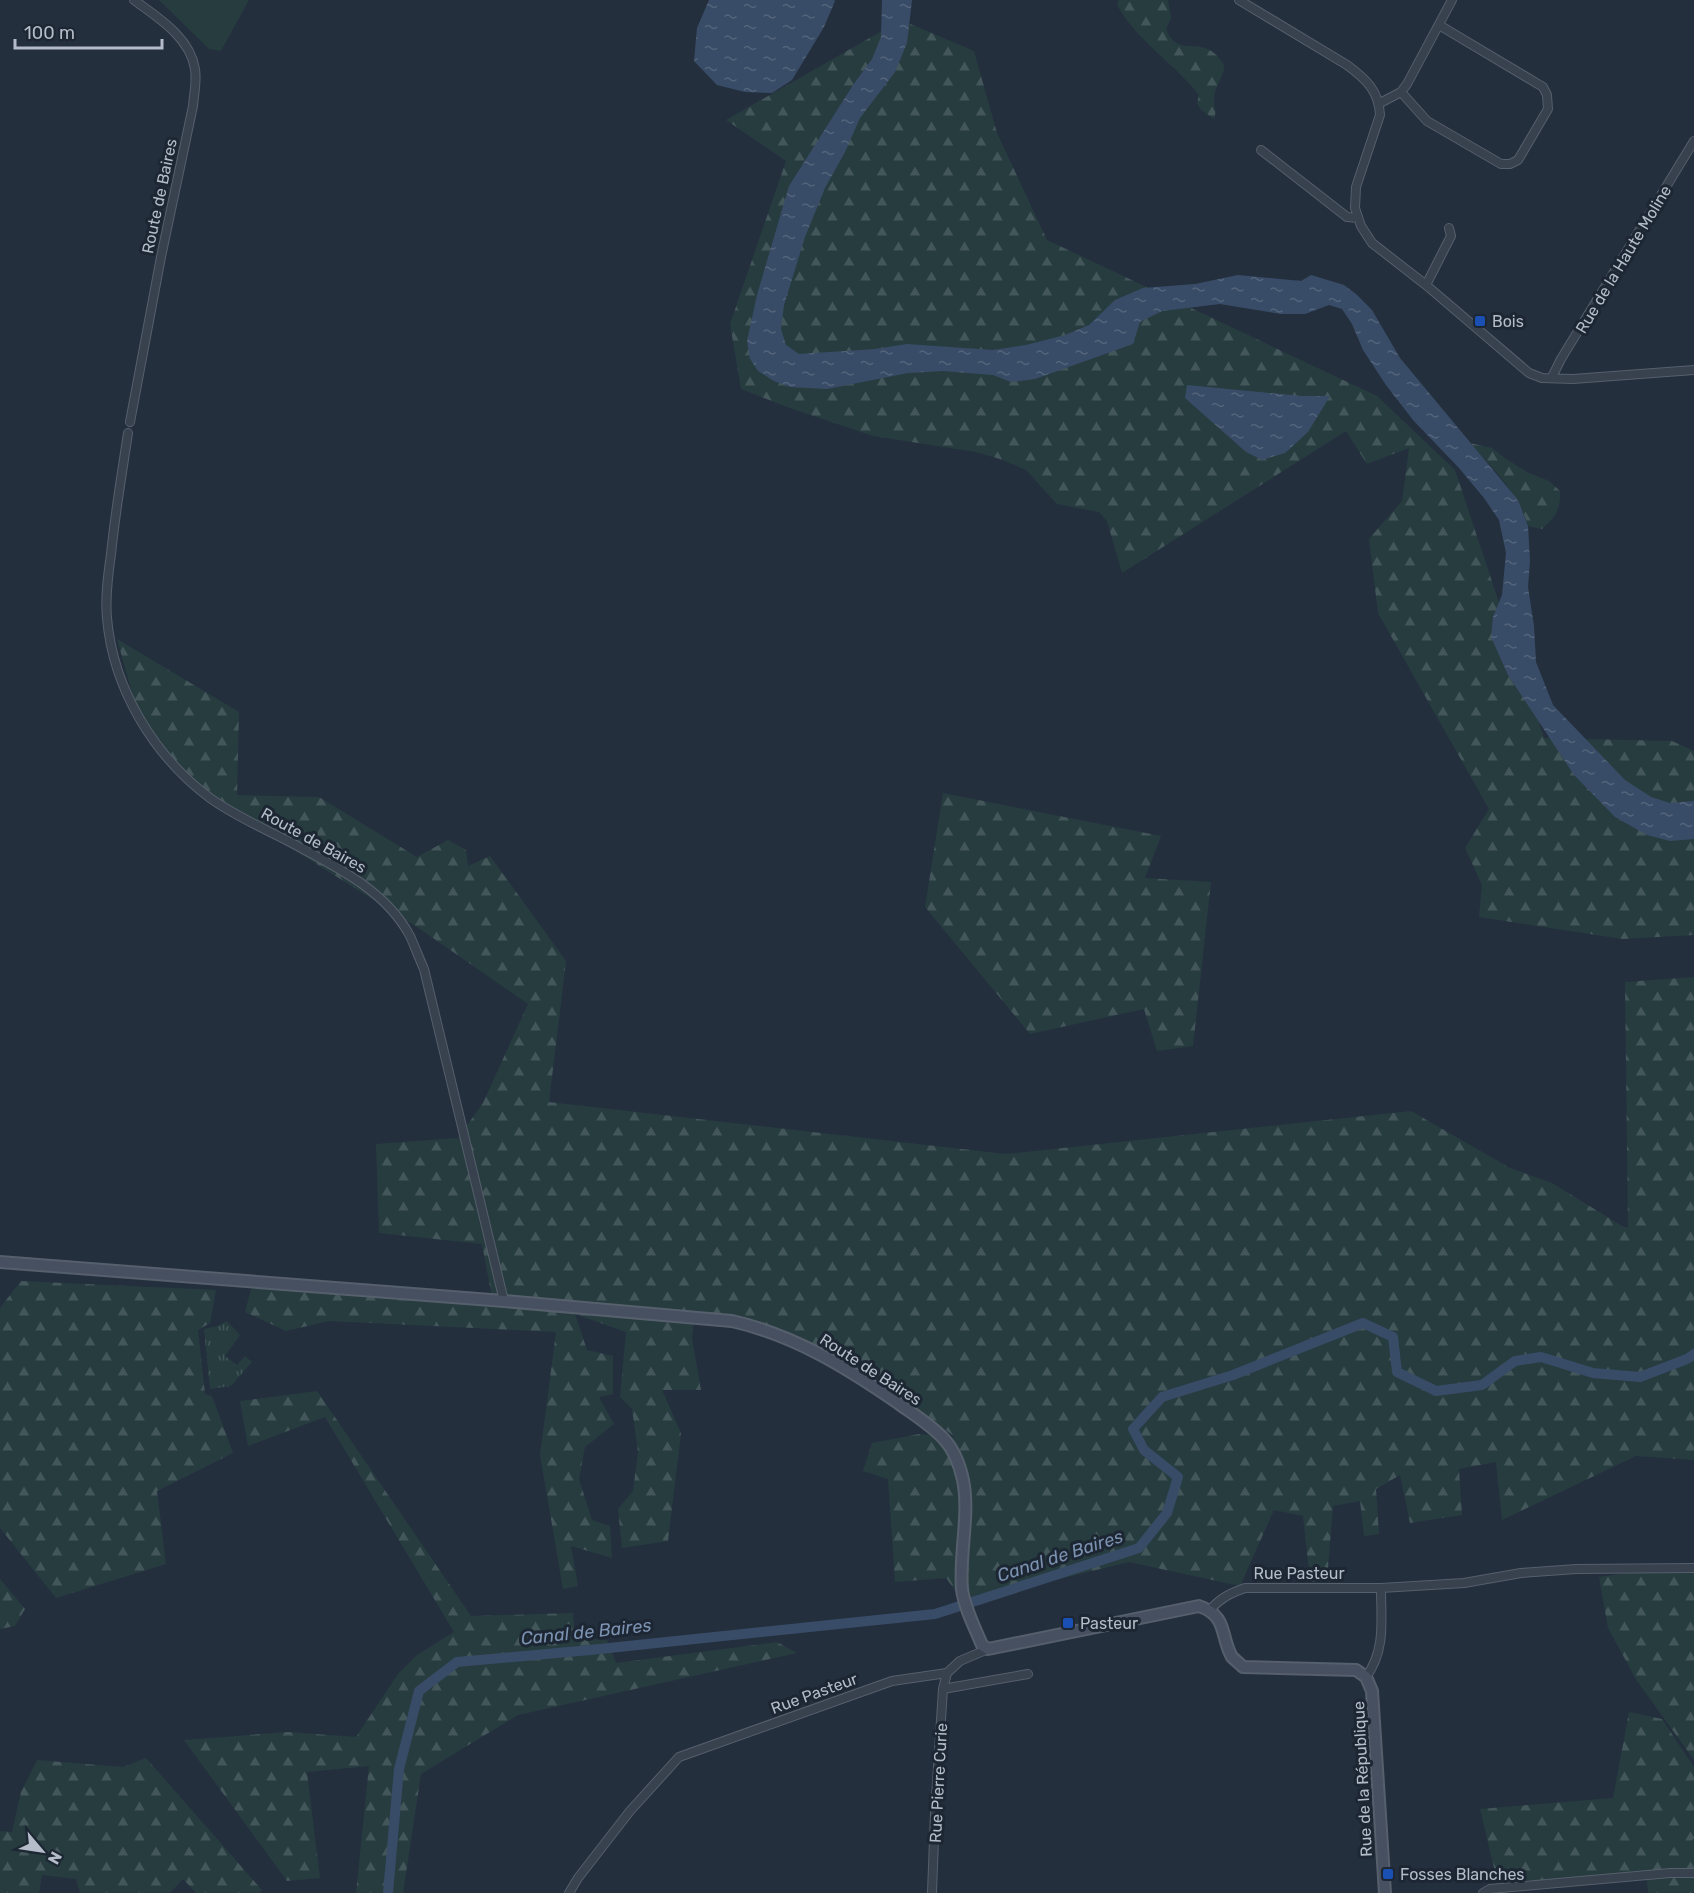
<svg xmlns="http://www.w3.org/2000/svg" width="1694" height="1893" font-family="Rubik,sans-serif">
	<defs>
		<pattern id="grass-tufts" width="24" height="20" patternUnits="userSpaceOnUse" patternTransform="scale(1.5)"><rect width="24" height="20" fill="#263c3f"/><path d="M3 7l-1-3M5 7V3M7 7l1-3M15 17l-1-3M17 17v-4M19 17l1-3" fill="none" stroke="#435659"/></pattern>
		<pattern id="forest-firs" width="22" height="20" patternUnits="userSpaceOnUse" patternTransform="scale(1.5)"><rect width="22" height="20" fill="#263c3f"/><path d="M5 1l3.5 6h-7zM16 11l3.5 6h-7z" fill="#435659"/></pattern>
		<pattern id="water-ripples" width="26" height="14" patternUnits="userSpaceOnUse" patternTransform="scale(1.5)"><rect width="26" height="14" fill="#394c67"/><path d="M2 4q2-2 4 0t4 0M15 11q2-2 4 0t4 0" fill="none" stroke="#53647b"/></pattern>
	</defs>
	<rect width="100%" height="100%" fill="#242f3e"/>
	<!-- grass -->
	<path fill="url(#grass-tufts)" d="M 227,1321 L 240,1335 L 225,1356 L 237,1365 L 245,1356 L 252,1362 L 231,1386 L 210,1389 L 204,1329 L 218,1326 Z"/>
	<!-- forest -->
	<path fill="url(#forest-firs)" d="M 1118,0 L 1168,0 L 1171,18 L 1166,29 C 1177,57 1196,38 1214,53 C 1218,56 1221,61 1224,65 C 1224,77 1214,87 1214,99 C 1214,108 1217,111 1214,119 L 1201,110 L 1197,103 L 1199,95 C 1174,63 1137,41 1117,5 Z
		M 901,20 L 974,51 L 997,133 L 1047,240 L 1377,396 L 1455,470 L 1544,738 L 1672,741 L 1694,751 L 1694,935 L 1623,939 L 1479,917 L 1482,885 L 1465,848 L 1489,809 L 1378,613 L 1369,539 L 1402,501 L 1409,448 L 1367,464 L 1346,431 L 1122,573 L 1107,521 L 1099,512 L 1057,504 L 1026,470 L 1003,460 L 976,452 L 873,436 L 787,407 L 741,389 L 730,324 L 786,161 L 726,120 Z
		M 1470,443 L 1492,448 L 1506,459 L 1529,473 L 1549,481 L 1560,491 C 1560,511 1557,515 1542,529 L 1528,526 C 1518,492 1493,469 1470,443 Z
		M 117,639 L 239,712 L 237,795 L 319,797 L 417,857 L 448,840 L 466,850 L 468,866 L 490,856 L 566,961 L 549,1102 L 1006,1154 L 1411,1111 L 1510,1168 L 1552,1183 L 1622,1226 L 1628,1228 L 1625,982 L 1694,977 L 1694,1460 L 1636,1456 L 1502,1520 L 1496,1462 L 1459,1469 L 1462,1515 L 1410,1523 L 1400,1475 L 1376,1489 L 1379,1534 L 1364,1536 L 1360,1501 L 1333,1506 L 1327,1581 L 1310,1582 L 1303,1516 L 1274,1510 L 1240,1586 L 1129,1562 L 964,1602 L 946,1578 L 895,1582 L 888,1479 L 863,1471 L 872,1443 L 919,1434 L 955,1437 L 876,1379 L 782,1329 L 695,1310 L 692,1338 L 701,1390 L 662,1390 L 681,1433 L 668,1541 L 622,1548 L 618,1509 L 633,1491 L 638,1452 L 632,1409 L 620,1397 L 626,1332 L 575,1314 L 587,1350 L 613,1356 L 613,1394 L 599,1397 L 614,1424 L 585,1447 L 579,1479 L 592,1520 L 610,1526 L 612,1558 L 571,1546 L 578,1586 L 563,1589 L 540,1455 L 556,1332 L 329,1321 L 286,1331 L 245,1312 L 252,1286 L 493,1303 L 482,1244 L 379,1233 L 376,1144 L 458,1138 L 483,1103 L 528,1004 L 420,929 L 205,794 L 140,721 Z
		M 943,793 L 1161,836 L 1145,878 L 1211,882 L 1193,1046 L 1157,1051 L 1144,1009 L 1030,1034 L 925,907 Z
		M 21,1281 L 216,1290 L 210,1323 L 198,1330 L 205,1394 L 212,1396 L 233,1453 L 157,1491 L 166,1564 L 56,1598 L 0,1528 L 0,1308 Z
		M 317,1391 L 471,1616 L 573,1613 L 575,1638 L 607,1640 L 616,1663 L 777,1642 L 797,1653 L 518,1715 L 421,1774 L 403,1893 L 356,1893 L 369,1766 L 307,1772 L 320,1878 L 287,1881 L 184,1740 L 288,1732 L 356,1737 L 398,1674 L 417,1655 L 454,1632 L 325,1417 L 248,1446 L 240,1401 Z
		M 1694,1564 L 1694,1760 L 1637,1681 L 1608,1628 L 1599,1577 Z
		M 0,1579 L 25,1609 L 15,1626 L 0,1629 Z
		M 1629,1712 L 1662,1719 L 1694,1767 L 1694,1839 L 1692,1840 L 1694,1841 L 1694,1893 L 1648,1893 L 1647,1880 L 1497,1880 L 1480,1809 L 1613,1798 Z
		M 146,1758 L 262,1890 L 259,1893 L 196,1893 L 183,1879 L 170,1893 L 80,1893 L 76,1879 L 42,1875 L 39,1893 L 0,1893 L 0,1831 L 12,1832 L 21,1792 L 37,1760 L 123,1767 Z"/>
	<!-- garden -->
	<path fill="#263c3f" d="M 159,0 L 249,0 L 221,51 L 209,49 Z"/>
	<!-- water -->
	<path fill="url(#water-ripples)" d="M 709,0 L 834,0 L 835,1 L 824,27 L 792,80 L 772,93 L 745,92 L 717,85 L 694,61 L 697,28 Z
		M 882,0 L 912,0 L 907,43 L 895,72 L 860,118 L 845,152 L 825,188 L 805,237 L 784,305 L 781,329 L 786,345 L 799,354 L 875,349 L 907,344 L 993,350 L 1026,345 L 1065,335 L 1089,325 L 1115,300 L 1143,288 L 1195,284 L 1238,275 L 1301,281 L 1311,275 L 1344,285 L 1356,294 L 1372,310 L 1400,358 L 1518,500 L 1528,526 L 1530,561 L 1528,587 L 1534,626 L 1536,662 L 1553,705 L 1625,780 L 1651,797 L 1670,803 L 1694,801 L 1694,839 L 1670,841 L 1647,835 L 1615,817 L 1574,775 L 1508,675 L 1491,637 L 1493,617 L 1502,595 L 1506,553 L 1499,520 L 1484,498 L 1459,468 L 1413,420 L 1386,385 L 1363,350 L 1352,324 L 1342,309 L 1329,305 L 1305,314 L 1281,314 L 1220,304 L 1162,311 L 1140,322 L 1133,344 L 1035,379 L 1011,382 L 993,375 L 943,371 L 908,373 L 827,389 L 790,387 L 774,381 L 758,371 L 750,359 L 747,341 L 757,295 L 789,186 L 853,85 L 872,59 L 881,37 Z
		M 1187,385 L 1302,396 L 1330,396 L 1308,432 L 1285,453 L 1262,460 L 1246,452 L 1185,398 Z"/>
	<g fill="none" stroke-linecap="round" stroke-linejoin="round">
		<!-- canal -->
		<path stroke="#394c67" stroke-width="10" d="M 388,1893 L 399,1769 L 419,1691 L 457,1662 L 590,1650 L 935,1614 L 1139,1548 L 1167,1513 L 1178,1477 L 1144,1450 L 1133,1429 L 1162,1397 L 1233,1375 L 1363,1323 L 1393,1337 L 1397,1372 L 1436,1391 L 1482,1385 L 1515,1361 L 1541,1357 L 1593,1373 L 1640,1377 L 1687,1359 L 1694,1354"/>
		<!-- street casing -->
		<g stroke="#565f6c" stroke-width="10">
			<path id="street" d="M 1239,0 L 1347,65 C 1366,79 1379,91 1380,115 L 1356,187 L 1355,208 L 1361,226 L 1372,243 L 1426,285 L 1529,373 L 1542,378 L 1573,379 L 1694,370
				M 1401,92 L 1427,121 L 1501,164 L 1510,164 L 1518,160 L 1548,109 L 1547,95 L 1543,87 L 1439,25
				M 1380,103 L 1401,92 L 1407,84 L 1452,0
				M 1261,150 L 1347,217 L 1358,218
				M 1426,285 L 1451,236 L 1449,228
				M 1552,377 L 1561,359 L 1694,141
				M 130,422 L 161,257 L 193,106 C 194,93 197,81 195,69 C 190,37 157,17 134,0
				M 128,433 C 122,473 115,514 111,554 C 108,575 105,597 107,618 C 113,689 154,756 210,798 C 235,816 263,828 290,842 C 334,866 385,889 410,936 C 415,947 419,958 424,969 L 504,1301
				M 1210,1610 C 1220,1598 1231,1593 1245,1588 L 1381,1588 L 1464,1583 L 1521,1573 L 1576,1569 L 1694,1568
				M 1366,1677 C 1386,1650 1381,1620 1381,1588
				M 943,1689 L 1028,1674
				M 569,1893 L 578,1878 L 630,1811 L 679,1757 L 892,1681 L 947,1673 L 960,1661 L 988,1649
				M 932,1893 L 935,1813 L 943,1689 L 947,1673
				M 1483,1893 L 1490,1889 L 1670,1873 L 1694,1873"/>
		</g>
		<!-- secondary casing -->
		<g stroke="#565f6c" stroke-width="14">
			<path id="secondary" d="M 0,1262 L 504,1301 L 732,1321 C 794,1335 846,1367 898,1403 C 913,1414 931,1425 944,1439 C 954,1450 960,1466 963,1480 C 970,1514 959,1554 962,1589 C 964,1607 975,1628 982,1645 L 988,1649 L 1199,1606 C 1228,1616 1220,1636 1232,1657 C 1235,1660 1240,1664 1243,1667 L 1356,1670 L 1366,1677 L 1372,1691 L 1385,1893"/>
		</g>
		<!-- street -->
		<use href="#street" stroke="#38414e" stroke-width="8"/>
		<!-- secondary -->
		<use href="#secondary" stroke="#465061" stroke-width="10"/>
	</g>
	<!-- markers -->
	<g fill="#1a4fb4" stroke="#1d2633" stroke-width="2">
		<rect x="1474" y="315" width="12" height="12" rx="3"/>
		<rect x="1062" y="1617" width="12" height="12" rx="3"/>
		<rect x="1382" y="1868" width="12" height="12" rx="3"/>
	</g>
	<g text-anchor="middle" stroke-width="6" stroke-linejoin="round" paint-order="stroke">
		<!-- street labels -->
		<g font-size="16" fill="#b4bcc9" stroke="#1d2633">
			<text transform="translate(159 196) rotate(-78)" y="6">Route de Baires</text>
			<text transform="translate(1623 259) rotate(-59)" y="6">Rue de la Haute Moline</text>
			<text transform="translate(314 840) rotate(29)" y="6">Route de Baires</text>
			<text transform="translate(871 1369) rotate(33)" y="6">Route de Baires</text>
			<text x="1299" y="1579">Rue Pasteur</text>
			<text transform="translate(814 1693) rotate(-20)" y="6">Rue Pasteur</text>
			<text transform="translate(1362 1779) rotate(-93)" y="6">Rue de la République</text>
			<text transform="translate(938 1783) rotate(-87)" y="6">Rue Pierre Curie</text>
		</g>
		<!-- poi labels -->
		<g font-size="16" fill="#b4bcc9" stroke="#1d2633" text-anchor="start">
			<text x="1492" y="327">Bois</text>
			<text x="1080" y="1629">Pasteur</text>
			<text x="1400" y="1880">Fosses Blanches</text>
		</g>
		<!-- water labels -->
		<g font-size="18" font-style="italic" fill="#7c92b1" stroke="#1d2633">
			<text transform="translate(1060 1556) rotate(-18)" y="6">Canal de Baires</text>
			<text transform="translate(586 1632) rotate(-6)" y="6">Canal de Baires</text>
		</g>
	</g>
	<!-- north arrow -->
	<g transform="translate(42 1851) rotate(119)" stroke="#1d2633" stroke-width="4.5" paint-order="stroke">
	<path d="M0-4.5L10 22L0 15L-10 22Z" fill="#b4bcc9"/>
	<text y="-9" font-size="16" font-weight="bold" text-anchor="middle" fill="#b4bcc9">N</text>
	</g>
	<!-- scale -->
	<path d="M15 39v9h147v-9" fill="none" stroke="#b4bcc9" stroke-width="3"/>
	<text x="24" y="39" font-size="18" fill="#b4bcc9" stroke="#1d2633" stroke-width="4.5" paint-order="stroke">100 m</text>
</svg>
